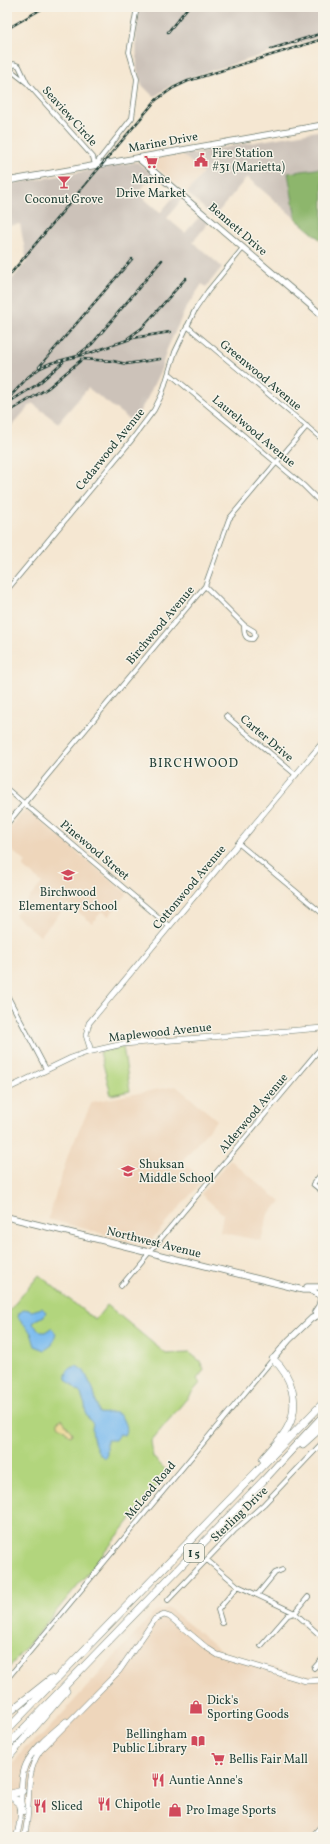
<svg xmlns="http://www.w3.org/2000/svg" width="330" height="1844" font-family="Vollkorn,serif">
	<rect width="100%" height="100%" fill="#f7f3e8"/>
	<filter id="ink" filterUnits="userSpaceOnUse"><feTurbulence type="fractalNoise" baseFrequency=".025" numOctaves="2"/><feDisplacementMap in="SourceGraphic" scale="8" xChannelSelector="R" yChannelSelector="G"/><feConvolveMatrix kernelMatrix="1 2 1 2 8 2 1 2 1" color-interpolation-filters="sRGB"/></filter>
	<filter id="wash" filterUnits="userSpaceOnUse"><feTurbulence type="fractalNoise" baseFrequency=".012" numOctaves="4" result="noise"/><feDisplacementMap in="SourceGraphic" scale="16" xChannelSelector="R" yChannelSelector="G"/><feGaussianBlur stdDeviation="0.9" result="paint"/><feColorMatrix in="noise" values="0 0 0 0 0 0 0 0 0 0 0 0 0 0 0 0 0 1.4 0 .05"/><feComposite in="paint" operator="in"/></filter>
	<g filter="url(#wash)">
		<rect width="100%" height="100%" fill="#f5e7d2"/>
		<!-- built -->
		<path fill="#eed6bb" d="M 183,155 L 203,173 L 187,193 L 155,166 L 151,161 L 154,158 Z
			M 26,809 L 127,894 L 109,916 L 102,911 L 92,923 L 68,904 L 40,936 L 15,915 L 42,883 L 23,867 L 26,862 L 7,847 L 7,831 Z
			M 176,1086 L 217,1120 L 182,1161 L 203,1180 L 148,1244 L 144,1245 L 48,1219 L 69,1152 L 92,1102 Z
			M 230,1160 L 281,1202 L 268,1214 L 261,1241 L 220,1232 L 223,1214 L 201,1194 Z
			M 169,1608 L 224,1653 L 300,1675 L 323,1675 L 323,1831 L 317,1837 L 7,1837 L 7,1773 L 25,1747 L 43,1735 L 156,1611 Z"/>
		<!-- industrial -->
		<path fill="#ccc2b9" d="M 139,7 L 323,7 L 323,36 L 188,78 L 170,86 L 154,97 L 142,85 L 137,69 L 136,30 Z
			M 323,130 L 323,168 L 288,173 L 296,219 L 247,177 L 214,217 L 187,193 L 203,173 L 183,155 Z
			M 137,162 L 153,175 L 138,193 L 160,213 L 176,194 L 182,199 L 167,218 L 185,233 L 200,216 L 208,223 L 193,242 L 222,267 L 206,287 L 202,284 L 186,308 L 167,349 L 161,369 L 147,399 L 133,422 L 88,388 L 58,423 L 32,403 L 7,431 L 7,285 L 27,261 L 20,224 L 7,226 L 7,185 Z"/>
		<!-- green -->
		<path fill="#b2d57d" stroke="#688958" d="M 123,1047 L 130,1091 L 111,1095 L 100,1052 Z
			M 39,1275 L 95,1320 L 107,1305 L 166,1354 L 190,1353 L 200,1361 L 204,1370 L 197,1379 L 200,1383 L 151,1441 L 153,1457 L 168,1472 L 93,1567 L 7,1670 L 7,1313 Z"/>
		<!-- forest -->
		<path fill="#8db66c" stroke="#567a50" d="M 323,168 L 323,242 L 296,219 L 288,173 Z"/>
		<!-- sand -->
		<path fill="#eeda9e" stroke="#868c69" d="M 62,1419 L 72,1433 L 71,1436 L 68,1435 L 65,1430 L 58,1425 L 58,1421 Z"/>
		<!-- water -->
		<path fill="#7abbef" stroke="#4c7c92" d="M 42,1308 L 46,1312 L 44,1316 L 35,1320 L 33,1324 L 41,1332 L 45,1332 L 51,1328 L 56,1333 L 52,1345 L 45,1350 L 35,1346 L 31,1333 L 18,1317 L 19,1313 L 25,1309 L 32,1311 Z
			M 77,1366 L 84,1371 L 93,1389 L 99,1413 C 109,1415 118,1407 124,1422 C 126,1427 127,1430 124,1435 L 119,1434 L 115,1440 L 107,1440 L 107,1454 L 105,1458 C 96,1455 90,1433 93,1424 L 86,1415 L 85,1405 L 81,1394 L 66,1379 C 65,1372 70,1367 77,1366 Z"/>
	</g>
	<g filter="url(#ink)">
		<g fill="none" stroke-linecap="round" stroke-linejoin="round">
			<!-- minor casing -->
			<g stroke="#6a786b" stroke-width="5.5">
				<path id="minor" d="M 27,83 L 13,72 L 11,68 L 14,64 L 19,66 L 27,83 L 93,157 L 95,165
					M 95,165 L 132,118 L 137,79 L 129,52 L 137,7
					M 187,326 L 323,440
					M 170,374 L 303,485 L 323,505
					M 205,586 L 244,625 C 244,632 244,640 253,639 L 255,636 L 254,631 L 244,625
					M 7,590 L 130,442 L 154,410 L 162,394 L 175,352 L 195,310 L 208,291 L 243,248
					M 226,716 L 296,775
					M 7,789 L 169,926
					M 7,824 L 205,586 L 229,519 L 307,426
					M 238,843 L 323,914
					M 7,995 L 46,1069
					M 323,1172 L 313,1184 L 323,1192
					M 121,1286 L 323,1045
					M 207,1560 L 238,1586 L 295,1613 L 323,1638
					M 257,1595 L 275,1573 L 282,1570
					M 168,1600 L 234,1531 L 264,1504 L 323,1442
					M 222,1623 L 218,1610 L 238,1586
					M 261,1646 L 288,1615 L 295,1613 L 308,1597
					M 314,1668 L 323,1658
					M 7,1679 L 273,1359"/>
			</g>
			<!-- tertiary casing -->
			<g stroke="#6a786b" stroke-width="6">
				<path id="tertiary" d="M 91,1051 L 86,1035 L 89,1023 L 323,742
					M 7,1089 L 71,1058 L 88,1052 L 123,1044 L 323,1028
					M 16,1837 C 25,1814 17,1784 26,1764 C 34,1747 52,1733 66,1721
					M 24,1837 C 33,1808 22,1777 40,1751 L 119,1671 L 155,1619 L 164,1615 L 170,1617 L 207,1648 L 218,1655 L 306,1681 L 323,1680
					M 312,1837 L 323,1824"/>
			</g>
			<!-- secondary casing -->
			<g stroke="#6a786b" stroke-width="7">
				<path id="secondary" d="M 138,158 L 323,316
					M 7,181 L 323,125
					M 7,1217 L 303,1290 L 310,1290 L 320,1295
					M 307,1287 L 323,1287
					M 315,1312 L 319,1306 L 321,1298
					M 273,1359 L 289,1340 L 312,1318 L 317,1316 L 323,1308"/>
			</g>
			<!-- motorway casing -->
			<g stroke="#6a786b" stroke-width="8">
				<path id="motorway" d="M 303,1444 L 323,1426
					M 263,1459 C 271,1449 282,1439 288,1427 C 300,1405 292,1375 273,1359
					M 7,1714 L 51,1679
					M 7,1730 L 323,1403
					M 7,1746 L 263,1481 L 323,1416
					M 7,1759 L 66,1691
					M 7,1795 L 22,1791
					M 10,1795 L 20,1803 L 22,1811"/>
			</g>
			<!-- minor -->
			<use href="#minor" stroke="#fff" stroke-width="4"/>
			<!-- tertiary -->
			<use href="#tertiary" stroke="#fff" stroke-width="5"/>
			<!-- secondary -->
			<use href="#secondary" stroke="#fff" stroke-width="5.5"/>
			<!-- motorway -->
			<use href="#motorway" stroke="#fff" stroke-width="7"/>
			<!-- rail casing -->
			<g stroke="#1f3d34" stroke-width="2.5">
				<path id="rail" d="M 7,29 L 45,7
					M 168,32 L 188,7
					M 271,49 L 323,33
					M 7,278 L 156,100 L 173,88 L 188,81 L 323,39
					M 128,338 L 142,328 L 186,278
					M 79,354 L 92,344 L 162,260
					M 81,359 L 113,361 L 126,364 L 160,359
					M 39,367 L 132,259
					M 7,400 L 28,377 L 40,368 L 51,363 L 93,352 L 133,338 L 170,332
					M 9,402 L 38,384 L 63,362
					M 7,413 L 48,388 L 80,361"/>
			</g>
			<!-- rail -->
			<use href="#rail" stroke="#f7f3e8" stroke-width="1" stroke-dasharray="3" stroke-linecap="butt"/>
		</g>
	</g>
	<!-- icons -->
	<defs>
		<g id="civic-bare" transform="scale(1.08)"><path d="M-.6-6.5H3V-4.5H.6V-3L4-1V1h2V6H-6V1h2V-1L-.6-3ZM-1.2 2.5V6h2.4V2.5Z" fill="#d1495b" stroke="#f7f3e8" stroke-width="2.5" paint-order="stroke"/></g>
		<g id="supermarket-bare" transform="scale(1.08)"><path d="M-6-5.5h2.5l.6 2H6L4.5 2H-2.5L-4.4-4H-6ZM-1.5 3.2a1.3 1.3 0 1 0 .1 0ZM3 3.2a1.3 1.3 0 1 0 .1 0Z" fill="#d1495b" stroke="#f7f3e8" stroke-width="2.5" paint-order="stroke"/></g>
		<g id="bar-bare" transform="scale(1.08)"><path d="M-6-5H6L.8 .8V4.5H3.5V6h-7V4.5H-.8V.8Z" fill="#d1495b" stroke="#f7f3e8" stroke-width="2.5" paint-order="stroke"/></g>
		<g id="school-bare" transform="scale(1.08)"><path d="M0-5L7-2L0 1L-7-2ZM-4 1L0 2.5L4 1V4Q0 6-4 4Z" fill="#d1495b" stroke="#f7f3e8" stroke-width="2.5" paint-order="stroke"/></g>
		<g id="shop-bare" transform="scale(1.08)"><path d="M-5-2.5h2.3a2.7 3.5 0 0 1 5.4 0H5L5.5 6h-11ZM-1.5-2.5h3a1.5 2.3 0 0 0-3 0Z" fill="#d1495b" stroke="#f7f3e8" stroke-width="2.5" paint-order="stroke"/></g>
		<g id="library-bare" transform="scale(1.08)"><path d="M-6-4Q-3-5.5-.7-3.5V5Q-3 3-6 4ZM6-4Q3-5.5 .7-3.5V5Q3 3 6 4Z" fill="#d1495b" stroke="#f7f3e8" stroke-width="2.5" paint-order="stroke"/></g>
		<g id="restaurant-bare" transform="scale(1.08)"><path d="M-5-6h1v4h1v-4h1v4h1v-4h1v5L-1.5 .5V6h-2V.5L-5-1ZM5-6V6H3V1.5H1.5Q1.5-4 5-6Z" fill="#d1495b" stroke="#f7f3e8" stroke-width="2.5" paint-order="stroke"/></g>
	</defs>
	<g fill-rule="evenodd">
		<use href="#civic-bare" x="201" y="160"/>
		<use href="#supermarket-bare" x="151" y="162"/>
		<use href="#bar-bare" x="64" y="182"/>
		<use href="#school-bare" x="68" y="875"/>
		<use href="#school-bare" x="128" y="1171"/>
		<use href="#shop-bare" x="196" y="1707"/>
		<use href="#library-bare" x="198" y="1741"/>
		<use href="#supermarket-bare" x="218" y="1759"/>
		<use href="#restaurant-bare" x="158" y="1780"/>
		<use href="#restaurant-bare" x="104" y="1804"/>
		<use href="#restaurant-bare" x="40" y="1806"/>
		<use href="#shop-bare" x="175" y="1810"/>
	</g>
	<g text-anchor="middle" stroke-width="3" stroke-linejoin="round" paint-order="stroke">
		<!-- shield labels -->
		<rect fill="#f7f3e8" stroke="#60746a" stroke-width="1" x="184" y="1544" width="20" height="18" rx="3"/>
		<g font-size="11" font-weight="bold" fill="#1f3d34">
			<text x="194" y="1557">I 5</text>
		</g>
		<!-- street labels -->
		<g font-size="12" fill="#1f3d34" stroke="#f7f3e8">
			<text transform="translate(70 116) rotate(48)" y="4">Seaview Circle</text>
			<text transform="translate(163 142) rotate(-10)" y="4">Marine Drive</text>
			<text transform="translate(238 229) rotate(41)" y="4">Bennett Drive</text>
			<text transform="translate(261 375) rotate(40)" y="4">Greenwood Avenue</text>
			<text transform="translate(254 431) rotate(40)" y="4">Laurelwood Avenue</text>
			<text transform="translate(110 449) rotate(-51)" y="4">Cedarwood Avenue</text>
			<text transform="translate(160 625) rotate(-50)" y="4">Birchwood Avenue</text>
			<text transform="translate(267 738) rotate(40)" y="4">Carter Drive</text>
			<text transform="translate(95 850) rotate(40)" y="4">Pinewood Street</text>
			<text transform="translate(189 887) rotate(-50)" y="4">Cottonwood Avenue</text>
			<text transform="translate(160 1032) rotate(-6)" y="4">Maplewood Avenue</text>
			<text transform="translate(253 1113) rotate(-50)" y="4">Alderwood Avenue</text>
			<text transform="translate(154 1242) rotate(14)" y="4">Northwest Avenue</text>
			<text transform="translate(150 1490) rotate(-50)" y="4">McLeod Road</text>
			<text transform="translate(239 1514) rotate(-44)" y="4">Sterling Drive</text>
		</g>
		<!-- poi labels -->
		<g font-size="12" fill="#1f3d34" stroke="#f7f3e8" text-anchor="start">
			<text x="212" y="157">Fire Station<tspan x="212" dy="14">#31 (Marietta)</tspan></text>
			<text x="151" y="183" text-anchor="middle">Marine<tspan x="151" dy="14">Drive Market</tspan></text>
			<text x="64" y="203" text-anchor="middle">Coconut Grove</text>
			<text x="68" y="896" text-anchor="middle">Birchwood<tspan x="68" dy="14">Elementary School</tspan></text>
			<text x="139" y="1168">Shuksan<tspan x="139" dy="14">Middle School</tspan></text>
			<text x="207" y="1704">Dick's<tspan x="207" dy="14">Sporting Goods</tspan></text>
			<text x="187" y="1738" text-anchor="end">Bellingham<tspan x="187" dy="14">Public Library</tspan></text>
			<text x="229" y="1763">Bellis Fair Mall</text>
			<text x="169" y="1784">Auntie Anne's</text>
			<text x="115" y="1808">Chipotle</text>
			<text x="51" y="1810">Sliced</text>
			<text x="186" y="1814">Pro Image Sports</text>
		</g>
		<!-- neighbourhood labels -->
		<g font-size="13" letter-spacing="1" fill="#1f3d34" stroke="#f7f3e8">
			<text x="194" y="767">BIRCHWOOD</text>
		</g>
	</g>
	<!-- margin -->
	<rect width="330" height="1844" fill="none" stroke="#f7f3e8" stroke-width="24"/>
</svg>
